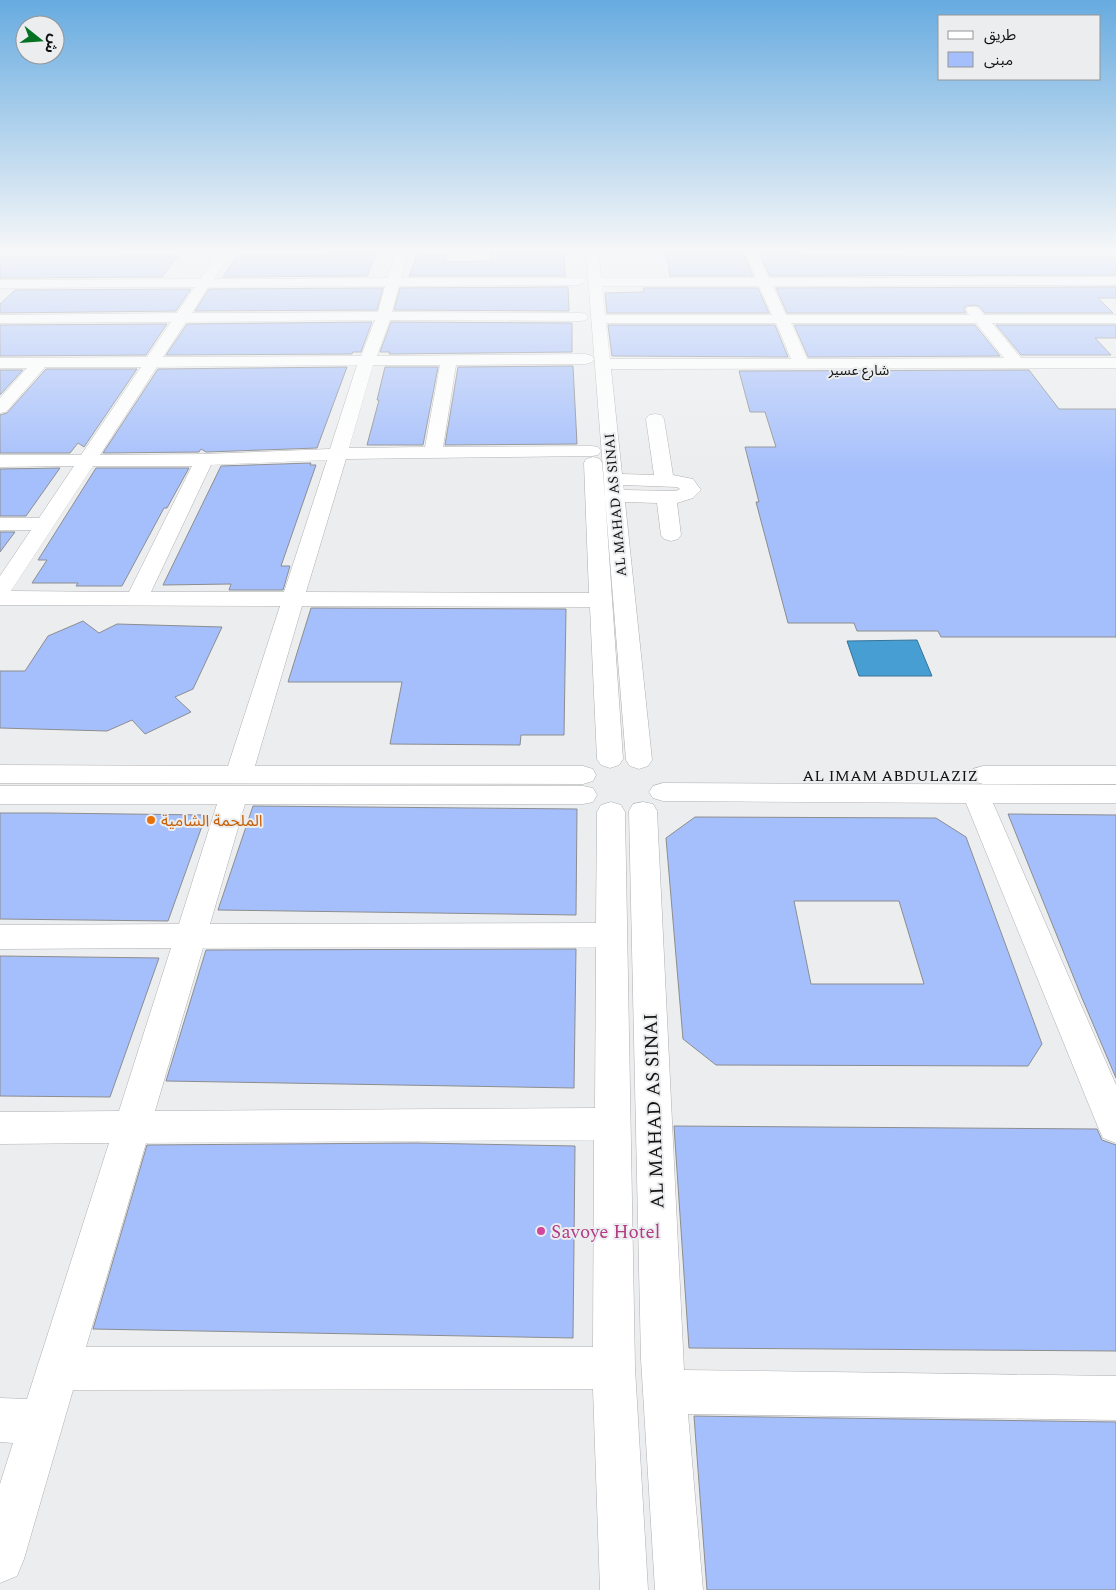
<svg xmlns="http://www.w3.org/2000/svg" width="1116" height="1590" font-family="Spectral,'Noto Sans Arabic',serif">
	<rect width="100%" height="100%" fill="#ecedef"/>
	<!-- water -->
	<path fill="#479ed3" stroke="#377499" d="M 917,640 L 932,676 L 859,676 L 847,641 Z"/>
	<!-- building -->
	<path fill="#a5bffc" stroke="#8c8d8f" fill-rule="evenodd" d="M 492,250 L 564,250 L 565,276 L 409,276 L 415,262 L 415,254 L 447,255 L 444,262 L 491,261 Z
		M 666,251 L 740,251 L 743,253 L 753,276 L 670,276 Z
		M 330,252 L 377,252 L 367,276 L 223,277 L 237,256 L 324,256 Z
		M 801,252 L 808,256 L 1116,257 L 1116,275 L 770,276 L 759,253 Z
		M 178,256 L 162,277 L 0,278 L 0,257 Z
		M 568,287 L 569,311 L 394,310 L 400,288 Z
		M 1116,287 L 1116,298 L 1098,298 L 1113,313 L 985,313 L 979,306 L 974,305 L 966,306 L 964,309 L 966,313 L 787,313 L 776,288 Z
		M 383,288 L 377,310 L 195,311 L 209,289 Z
		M 643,288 L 758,288 L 769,313 L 607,313 L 605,293 L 644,292 Z
		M 191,289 L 176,311 L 0,313 L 0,304 L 15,290 Z
		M 372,322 L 361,352 L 353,352 L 352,354 L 166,355 L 187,324 Z
		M 391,322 L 572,323 L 572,352 L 389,354 L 390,352 L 380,352 Z
		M 167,324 L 146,355 L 0,356 L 0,325 Z
		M 608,325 L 775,325 L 788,357 L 612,356 Z
		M 794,325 L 975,325 L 1000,356 L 808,357 Z
		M 996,325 L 1116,325 L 1116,338 L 1095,338 L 1111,355 L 1021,355 Z
		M 573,366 L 577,444 L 445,445 L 458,367 Z
		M 347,367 L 317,448 L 206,452 L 201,449 L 199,452 L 103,453 L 158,369 Z
		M 385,367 L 438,367 L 423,445 L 367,445 L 379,400 L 377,400 Z
		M 46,369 L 137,369 L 84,447 L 78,443 L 70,453 L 0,453 L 0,415 L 7,413 Z
		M 0,370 L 23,370 L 0,395 Z
		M 1029,370 L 1059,409 L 1116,409 L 1116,637 L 941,637 L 938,631 L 857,631 L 854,623 L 788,623 L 756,502 L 759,502 L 745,447 L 776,447 L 765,412 L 750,412 L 739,371 Z
		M 311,463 L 310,465 L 316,465 L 281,566 L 290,566 L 283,590 L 229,590 L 231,584 L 163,585 L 221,466 Z
		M 60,468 L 26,516 L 0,516 L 0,469 Z
		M 96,468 L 189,468 L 167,508 L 164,508 L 122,586 L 76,586 L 78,583 L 32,583 L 47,560 L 38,560 Z
		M 0,532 L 15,532 L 0,552 Z
		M 311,608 L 566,609 L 564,735 L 521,735 L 520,745 L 390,744 L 402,682 L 288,682 Z
		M 83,621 L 99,633 L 117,624 L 222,627 L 193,689 L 175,697 L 191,712 L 145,734 L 132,720 L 107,731 L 0,728 L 0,671 L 25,671 L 48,636 Z
		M 253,806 L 577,809 L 576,915 L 218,910 Z
		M 0,813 L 47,813 L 206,815 L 168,921 L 0,919 Z
		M 1008,814 L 1116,815 L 1116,1078 L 1082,998 Z
		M 695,817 L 936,818 L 966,837 L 1042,1044 L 1028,1066 L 716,1065 L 683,1039 L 666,838 ZM 794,901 L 899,901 L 924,984 L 811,984 Z
		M 576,949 L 574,1088 L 166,1081 L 206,950 Z
		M 0,956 L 159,958 L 110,1097 L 0,1096 Z
		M 674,1126 L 1097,1129 L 1102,1140 L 1116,1145 L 1116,1351 L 689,1348 Z
		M 416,1143 L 575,1146 L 573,1338 L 93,1329 L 147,1145 Z
		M 694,1416 L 1116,1422 L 1116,1590 L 707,1590 Z"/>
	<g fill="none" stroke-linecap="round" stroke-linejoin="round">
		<!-- minor casing -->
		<g stroke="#aeafb1" stroke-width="1">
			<path id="minor" d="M 0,250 L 330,250 L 324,254 L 230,254 L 214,279 L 388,278 L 396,250 L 408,250 L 401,278 L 584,278 L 586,281 L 579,285 L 399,286 L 392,312 L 581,313 L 586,314 L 588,317 L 586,320 L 581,321 L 390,320 L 377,356 L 586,354 L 592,356 L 594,359 L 592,362 L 586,364 L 456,365 L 443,447 L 592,446 L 598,447 L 601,451 L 598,455 L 592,456 L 346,459 L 306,592 L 589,593 L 584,463 L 586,459 L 593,457 L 600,459 L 602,463 L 605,496 L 605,495 L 586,250 L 598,250 L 601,278 L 756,278 L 744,250 L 756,250 L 769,278 L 1116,277 L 1116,285 L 773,286 L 786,315 L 969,315 L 966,310 L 968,307 C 977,305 979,308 984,315 L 1116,315 L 1116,323 L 992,323 L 1021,358 L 1116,358 L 1116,368 L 611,369 L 622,474 L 654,475 L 646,419 L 649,415 L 655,414 L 661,415 L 664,419 L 673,475 L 693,479 L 701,490 L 693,498 L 677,503 L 681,535 L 678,539 L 671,541 L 664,539 L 661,535 L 657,503 L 625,502 L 652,760 L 648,766 L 639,769 L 630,766 L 626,760 L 605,497 L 623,759 L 619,765 L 610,768 L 601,765 L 597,759 L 590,607 L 302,606 L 255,766 L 583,766 L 593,769 L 596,775 L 593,781 L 583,784 L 0,783 L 0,765 L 228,766 L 280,606 L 0,605 L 0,576 L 31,530 L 0,530 L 0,518 L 39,518 L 74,466 L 0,467 L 0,455 L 81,455 L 141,367 L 45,367 L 6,412 L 0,413 L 0,398 L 27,368 L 0,368 L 0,358 L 147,357 L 171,322 L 0,323 L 0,315 L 177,313 L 195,287 L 0,288 L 0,280 L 200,279 L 217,254 L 0,255 ZM 385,286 L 378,312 L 192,313 L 208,287 ZM 602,286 L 759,286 L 772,315 L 605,315 ZM 375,320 L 361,356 L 163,357 L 186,322 ZM 606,323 L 776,323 L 791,359 L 610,359 ZM 791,323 L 976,323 L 1004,358 L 807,359 ZM 357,365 L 330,449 L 204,454 L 100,455 L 157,367 ZM 373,365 L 440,365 L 425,447 L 349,448 ZM 327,460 L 284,592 L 151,592 L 211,465 ZM 93,466 L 192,466 L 129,592 L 11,591 ZM 623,485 L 677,487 L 680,489 L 676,491 L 624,490 Z
				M 802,250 L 1116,250 L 1116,255 L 808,254 L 803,253 Z
				M 983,766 L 1116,766 L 1116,784 L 983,784 L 973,781 L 970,775 L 973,769 Z
				M 663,783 L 1116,785 L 1116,803 L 993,803 L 1116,1085 L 1116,1143 L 1103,1138 L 1098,1127 L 966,803 L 663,801 L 653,798 L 649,792 L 653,786 Z
				M 0,786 L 583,786 L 593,788 L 597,795 L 593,802 L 583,804 L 245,804 L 210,924 L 596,923 L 597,812 L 601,805 L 611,802 L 621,805 L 625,812 L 635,1368 L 648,1590 L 600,1590 L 593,1389 L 73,1390 L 24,1559 L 17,1576 L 0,1583 L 0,1484 L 13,1443 L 0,1442 L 0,1398 L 27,1399 L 109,1143 L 0,1144 L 0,1112 L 119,1111 L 171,948 L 0,949 L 0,925 L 179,924 L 217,804 L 0,804 ZM 596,947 L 595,1108 L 155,1111 L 203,948 ZM 594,1140 L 593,1347 L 86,1347 L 146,1143 Z
				M 643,802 L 653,804 L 657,811 L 684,1370 L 1116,1376 L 1116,1420 L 688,1414 L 703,1590 L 655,1590 L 641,1359 L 629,811 L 633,804 Z"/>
		</g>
		<!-- minor -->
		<use href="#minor" fill="#fff" fill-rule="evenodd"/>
	</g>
	<!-- sky -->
	<linearGradient id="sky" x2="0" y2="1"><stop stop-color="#67abe0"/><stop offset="0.53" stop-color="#f6f7f8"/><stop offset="1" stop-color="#f6f7f8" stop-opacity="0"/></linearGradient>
	<rect width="1116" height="472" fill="url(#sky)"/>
	<!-- markers -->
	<circle fill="#e8710a" stroke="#ecedef" stroke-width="2" cx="151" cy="820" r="5"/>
	<circle fill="#d1479c" stroke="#ecedef" stroke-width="2" cx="541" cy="1231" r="5"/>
	<g text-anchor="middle" stroke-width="4" stroke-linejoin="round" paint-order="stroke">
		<!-- far-street labels -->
		<g font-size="14" fill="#111112" stroke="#ecedef">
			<text x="859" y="375">شارع عسير</text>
			<text transform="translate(615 505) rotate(-95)" y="5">AL MAHAD AS SINAI</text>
		</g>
		<!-- street labels -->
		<g font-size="16" fill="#111112" stroke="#ecedef">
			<text x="890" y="781">AL IMAM ABDULAZIZ</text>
		</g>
		<!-- food labels -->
		<g font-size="16" fill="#c56008" stroke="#ecedef" text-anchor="start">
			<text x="161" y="826">الملحمة الشامية</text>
		</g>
		<!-- near-street labels -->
		<g font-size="19" fill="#111112" stroke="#ecedef">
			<text transform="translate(653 1111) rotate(-92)" y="7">AL MAHAD AS SINAI</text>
		</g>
		<!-- near-hotel labels -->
		<g font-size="19" fill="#b23c85" stroke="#ecedef" text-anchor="start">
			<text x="551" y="1238">Savoye Hotel</text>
		</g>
	</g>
	<!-- legend -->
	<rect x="938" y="15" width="162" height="65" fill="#ecedef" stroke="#949597"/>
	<rect x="948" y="31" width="25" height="8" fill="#ffffff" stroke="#949597"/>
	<text x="984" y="40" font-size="15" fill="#111112">طريق</text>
	<rect x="948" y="52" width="25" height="15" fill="#a5bffc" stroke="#949597"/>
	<text x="984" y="65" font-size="15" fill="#111112">مبنى</text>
	<!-- north arrow -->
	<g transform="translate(40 40) rotate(107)"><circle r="24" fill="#ecedef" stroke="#949597"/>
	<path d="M0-4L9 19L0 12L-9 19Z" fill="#057123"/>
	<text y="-8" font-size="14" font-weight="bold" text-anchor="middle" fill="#111112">ش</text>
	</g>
</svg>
